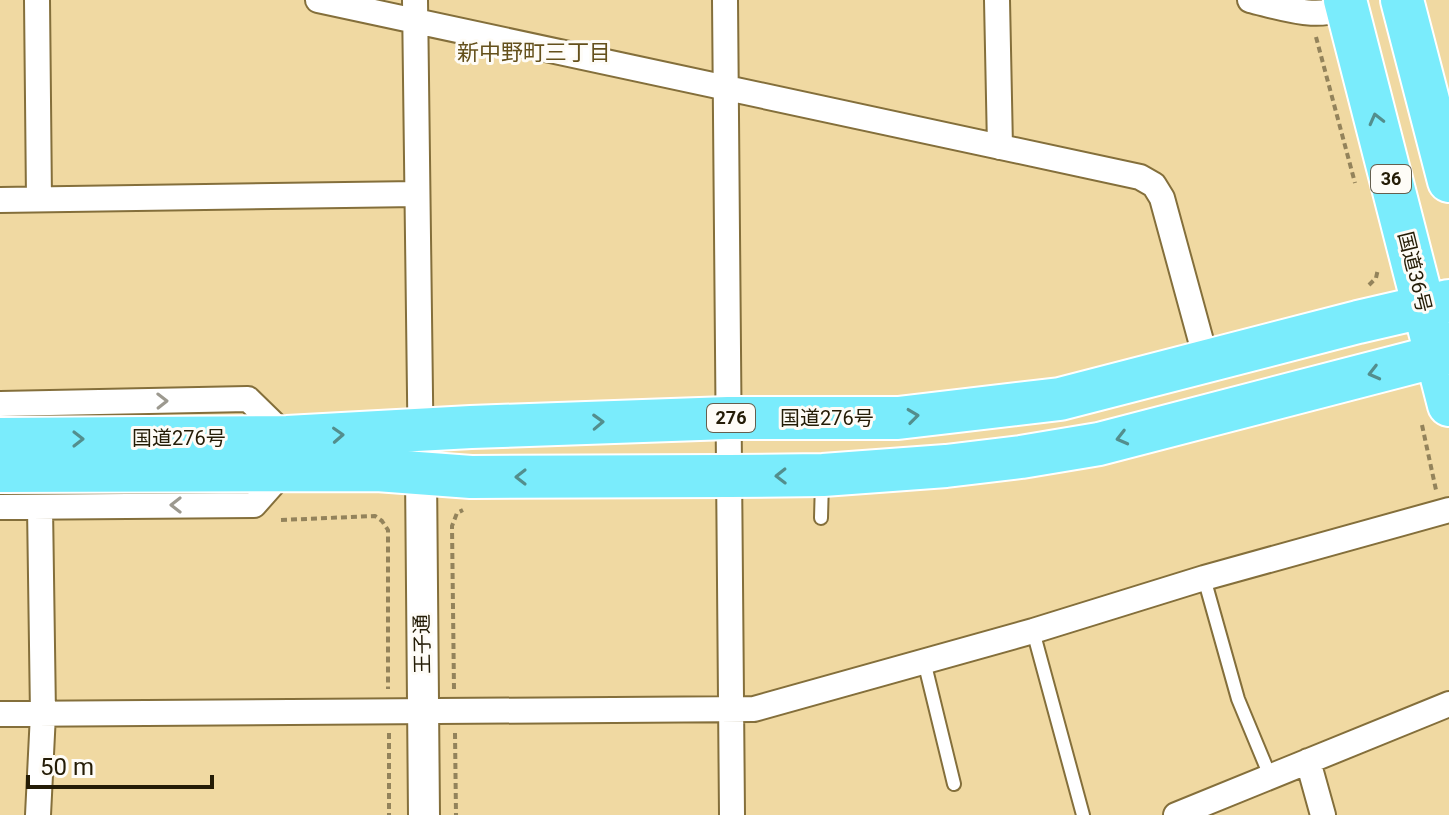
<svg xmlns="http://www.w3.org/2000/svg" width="1449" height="815" font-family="Roboto,'Noto Sans JP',sans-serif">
	<rect width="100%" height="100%" fill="#f0d9a2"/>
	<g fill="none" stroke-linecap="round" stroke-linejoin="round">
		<!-- service casing -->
		<g stroke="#846f3b" stroke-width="16">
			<path id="service" d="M 821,518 L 822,481
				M 1204,578 L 1238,699 L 1270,776
				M 1033,631 L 1083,815
				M 924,661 L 954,784"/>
		</g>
		<!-- minor casing -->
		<g stroke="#846f3b" stroke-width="28">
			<path id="minor" d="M 37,0 L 39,199
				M 318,0 L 1140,177 L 1154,185 L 1162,198 L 1207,363
				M 415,0 L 421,473
				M 725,0 L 732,815
				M 997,0 L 1000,147
				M 1250,0 C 1280,7 1327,25 1353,0
				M 0,200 L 417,194
				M 0,404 L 248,399 L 287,437
				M 0,507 L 254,505 L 285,470
				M 0,714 L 754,709 L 1033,631 L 1204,578 L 1449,510
				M 1308,761 L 1323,815
				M 38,815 L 43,714 L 40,507
				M 1176,815 L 1449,704"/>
		</g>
		<!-- tertiary casing -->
		<g stroke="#846f3b" stroke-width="34">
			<path id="tertiary" d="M 421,473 L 424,815"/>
		</g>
		<!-- trunk casing -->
		<g stroke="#fff" stroke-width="46">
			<path id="trunk" d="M 1345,0 L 1449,405
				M 1402,0 L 1449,181
				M 0,439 L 287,437 L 471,427 L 728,418 L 898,418 L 1060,399 L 1358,322 L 1449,301
				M 0,471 L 377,470 L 471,477 L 729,476 L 823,475 L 946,466 L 1021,457 L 1099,444 L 1449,353"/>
		</g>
		<!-- path -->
		<path stroke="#93835b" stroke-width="4" stroke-dasharray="6 4" stroke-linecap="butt" d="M 1316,37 L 1355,183
			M 1369,285 L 1376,278 L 1378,269
			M 1422,425 L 1436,490
			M 281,520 L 375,516 L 382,521 L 388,530 L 388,689
			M 454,689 L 452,526 L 457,513 L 463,510
			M 389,733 L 389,815
			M 455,733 L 456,815"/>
		<!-- service -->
		<use href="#service" stroke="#fff" stroke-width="12"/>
		<!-- minor -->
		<use href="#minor" stroke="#fff" stroke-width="24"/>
		<!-- tertiary -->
		<use href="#tertiary" stroke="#fff" stroke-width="30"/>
		<!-- trunk -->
		<use href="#trunk" stroke="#7aecfc" stroke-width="42"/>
	</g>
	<!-- one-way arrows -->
	<defs><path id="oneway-chevron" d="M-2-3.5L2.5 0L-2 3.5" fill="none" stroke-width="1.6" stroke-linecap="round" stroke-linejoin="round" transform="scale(2)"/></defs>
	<g stroke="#538e8d">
		<use href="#oneway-chevron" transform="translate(1376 119) rotate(-104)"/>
		<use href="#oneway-chevron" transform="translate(1374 373) rotate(166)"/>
		<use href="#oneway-chevron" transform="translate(913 416) rotate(-7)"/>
		<use href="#oneway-chevron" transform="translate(598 422) rotate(-2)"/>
		<use href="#oneway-chevron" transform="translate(338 435) rotate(-3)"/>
		<use href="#oneway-chevron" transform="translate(1122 438) rotate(166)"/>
		<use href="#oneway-chevron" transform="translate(78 439)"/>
		<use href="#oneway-chevron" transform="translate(781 476) rotate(179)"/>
		<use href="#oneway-chevron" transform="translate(521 477) rotate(180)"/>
	</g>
	<g stroke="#9c998f">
		<use href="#oneway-chevron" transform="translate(162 401) rotate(-1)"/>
		<use href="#oneway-chevron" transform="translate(176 505) rotate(180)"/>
	</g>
	<g text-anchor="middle" stroke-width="6" stroke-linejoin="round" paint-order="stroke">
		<!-- shield labels -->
		<g fill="#fefcf7" stroke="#655f4e" stroke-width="2">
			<rect x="1371" y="165" width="40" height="28" rx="6"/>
			<rect x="707" y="404" width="48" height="28" rx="6"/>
		</g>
		<g font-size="18" font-weight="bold" fill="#241c06">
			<text x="1391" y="185">36</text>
			<text x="731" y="424">276</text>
		</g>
		<!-- street labels -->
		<g font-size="20" fill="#241c06" stroke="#fefcf7">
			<text transform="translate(1415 272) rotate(76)" y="7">国道36号</text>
			<text x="827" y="425">国道276号</text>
			<text x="179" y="445">国道276号</text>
			<text transform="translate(422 644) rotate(-91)" y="7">王子通</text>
		</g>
		<!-- neighbourhood labels -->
		<g font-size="22" fill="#64501b" stroke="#fefcf7">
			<text x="534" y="60">新中野町三丁目</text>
		</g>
	</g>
	<!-- scale -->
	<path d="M28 775v12h184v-12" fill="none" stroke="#241c06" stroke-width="4"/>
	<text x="40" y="775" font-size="24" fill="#241c06" stroke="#fefcf7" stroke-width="6" paint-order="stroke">50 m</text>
</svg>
